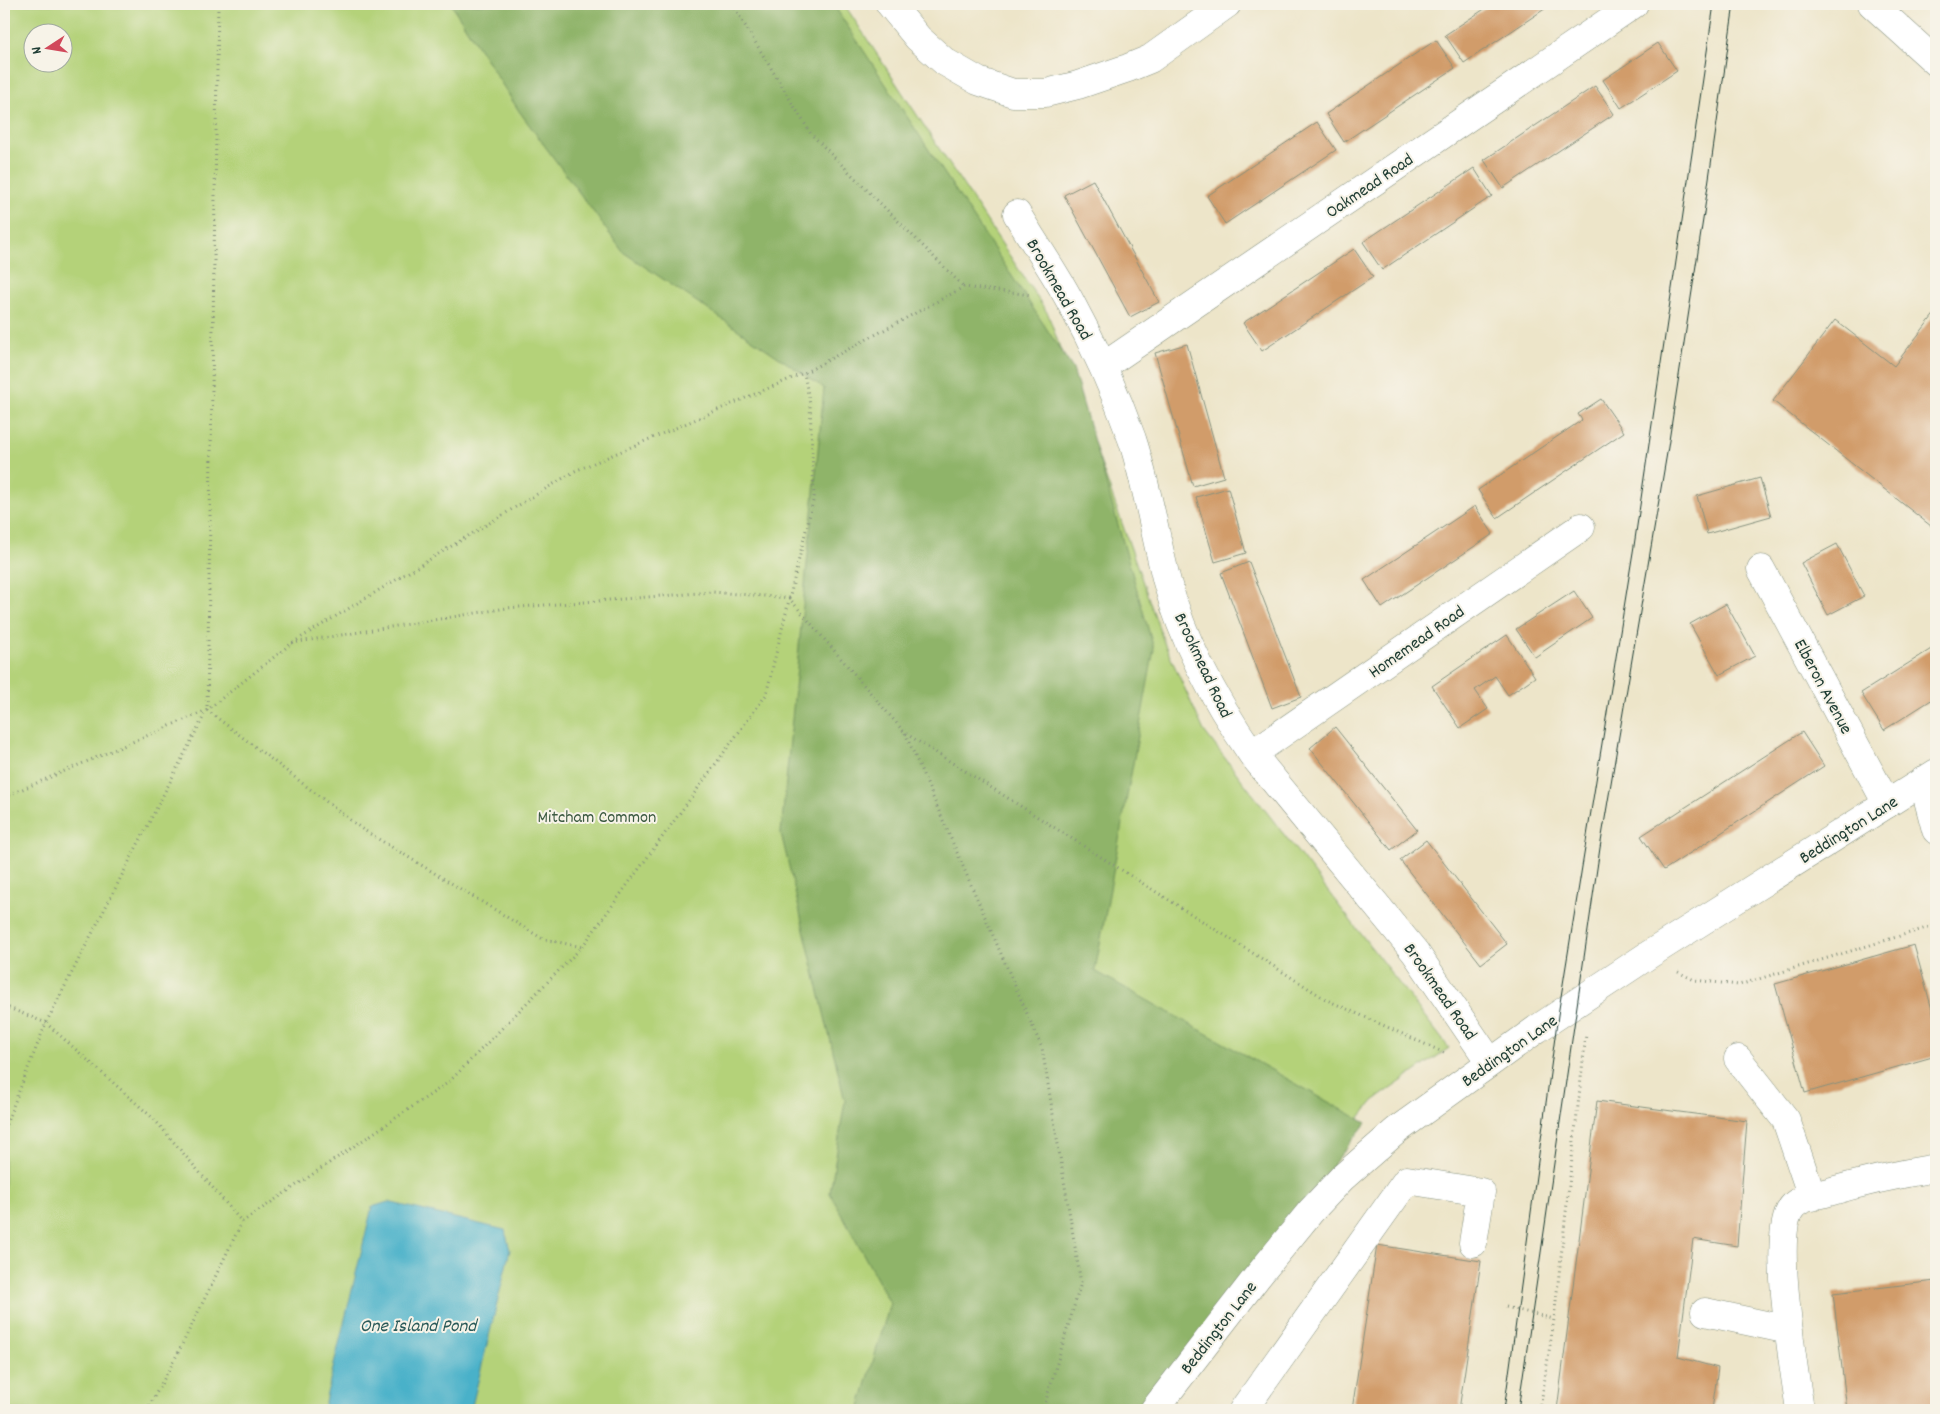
<svg xmlns="http://www.w3.org/2000/svg" width="1940" height="1414" font-family="Dekko,sans-serif">
	<rect width="100%" height="100%" fill="#f7f3e8"/>
	<filter id="ink" filterUnits="userSpaceOnUse"><feTurbulence type="fractalNoise" baseFrequency=".02" numOctaves="2"/><feDisplacementMap in="SourceGraphic" scale="10" xChannelSelector="R" yChannelSelector="G"/><feConvolveMatrix kernelMatrix="1 2 1 2 8 2 1 2 1" color-interpolation-filters="sRGB"/></filter>
	<filter id="wash" filterUnits="userSpaceOnUse"><feTurbulence type="fractalNoise" baseFrequency=".0096" numOctaves="4" result="noise"/><feDisplacementMap in="SourceGraphic" scale="20" xChannelSelector="R" yChannelSelector="G"/><feGaussianBlur stdDeviation="1.12" result="paint"/><feColorMatrix in="noise" values="0 0 0 0 0 0 0 0 0 0 0 0 0 0 0 0 0 1.4 0 .05"/><feComposite in="paint" operator="in"/></filter>
	<g filter="url(#wash)">
		<rect width="100%" height="100%" fill="#ede5c9"/>
		<!-- green -->
		<path fill="#b4d279" stroke="#6a8856" fill-rule="evenodd" d="M 4,4 L 844,4 L 1048,314 L 1165,645 L 1204,731 L 1449,1048 L 1373,1101 L 1127,1410 L 4,1410 ZM 32,32 L 62,32 L 62,62 L 32,62 Z"/>
		<!-- forest -->
		<path fill="#8fb469" stroke="#57784e" d="M 451,4 L 833,4 L 1073,369 L 1154,649 L 1095,971 L 1366,1123 L 1140,1410 L 859,1410 L 890,1303 L 830,1193 L 845,1101 L 781,833 L 824,388 L 623,252 L 519,111 Z"/>
		<!-- water -->
		<path fill="#4ab1c9" stroke="#34777e" d="M 388,1202 L 505,1230 L 510,1250 L 471,1410 L 323,1410 L 372,1207 Z"/>
		<g id="blocks">
			<!-- building -->
			<path fill="#d19c6a" d="M 1492,4 L 1552,4 L 1464,63 L 1445,35 Z
				M 1436,40 L 1455,68 L 1344,142 L 1326,114 Z
				M 1658,43 L 1677,71 L 1621,108 L 1603,80 Z
				M 1595,86 L 1614,114 L 1503,188 L 1484,160 Z
				M 1317,122 L 1336,150 L 1225,224 L 1207,196 Z
				M 1474,168 L 1492,196 L 1382,270 L 1363,242 Z
				M 1093,180 L 1159,302 L 1130,317 L 1064,195 Z
				M 1354,249 L 1373,277 L 1262,351 L 1243,323 Z
				M 1936,312 L 1936,530 L 1773,401 L 1835,320 L 1894,366 Z
				M 1187,344 L 1224,477 L 1193,486 L 1155,353 Z
				M 1601,399 L 1624,432 L 1497,518 L 1478,490 L 1582,420 L 1578,414 Z
				M 1760,478 L 1771,516 L 1707,534 L 1697,496 Z
				M 1228,488 L 1246,553 L 1215,562 L 1196,497 Z
				M 1475,506 L 1493,534 L 1382,608 L 1364,580 Z
				M 1837,544 L 1864,596 L 1828,615 L 1801,563 Z
				M 1249,562 L 1301,697 L 1272,708 L 1221,573 Z
				M 1574,591 L 1592,618 L 1535,657 L 1516,629 Z
				M 1726,604 L 1755,656 L 1719,675 L 1690,624 Z
				M 1507,635 L 1535,677 L 1508,695 L 1495,676 L 1475,690 L 1488,709 L 1460,728 L 1432,686 Z
				M 1936,646 L 1936,697 L 1884,730 L 1861,693 Z
				M 1335,727 L 1417,830 L 1391,850 L 1310,748 Z
				M 1802,732 L 1824,766 L 1664,870 L 1641,836 Z
				M 1426,840 L 1507,944 L 1481,964 L 1400,860 Z
				M 1914,945 L 1936,1024 L 1936,1056 L 1805,1093 L 1775,984 Z
				M 1597,1101 L 1747,1121 L 1737,1246 L 1693,1239 L 1678,1357 L 1718,1368 L 1712,1410 L 1557,1410 Z
				M 1377,1245 L 1481,1261 L 1459,1410 L 1352,1410 Z
				M 1936,1281 L 1936,1410 L 1847,1410 L 1833,1293 Z"/>
		</g>
	</g>
	<g filter="url(#ink)">
		<use href="#blocks" fill-opacity="0" stroke="#86917e" stroke-width="1"/>
		<g fill="none" stroke-linecap="round" stroke-linejoin="round">
			<!-- minor casing -->
			<g stroke="#86917e" stroke-width="29">
				<path id="minor" d="M 890,4 L 918,38 L 945,62 L 978,81 L 1013,93 L 1046,93 L 1078,85 L 1128,68 L 1150,59 L 1227,4
					M 1872,4 L 1936,62
					M 1017,214 C 1034,243 1054,271 1070,301 C 1094,345 1115,391 1132,439 C 1147,485 1155,535 1167,582 C 1184,644 1216,702 1252,754 L 1415,952 L 1490,1062
					M 1104,366 L 1634,4
					M 1761,569 L 1887,804
					M 1252,754 L 1581,527
					M 1923,781 L 1936,830
					M 1738,1059 L 1786,1120 L 1812,1197
					M 1705,1312 L 1789,1330
					M 1243,1410 L 1407,1180 L 1481,1192 L 1473,1243
					M 1800,1410 C 1795,1374 1769,1228 1794,1205 C 1801,1198 1816,1195 1825,1193 C 1862,1182 1899,1174 1936,1168"/>
			</g>
			<!-- major casing -->
			<g stroke="#86917e" stroke-width="29">
				<path id="major" d="M 1154,1410 L 1257,1277 L 1311,1211 L 1342,1178 L 1397,1130 L 1537,1029 L 1650,954 L 1936,773"/>
			</g>
			<!-- path -->
			<path stroke="#86917e" stroke-width="3" stroke-dasharray="1 4" stroke-linecap="butt" d="M 732,4 L 811,134 L 964,287
				M 292,643 L 507,608 L 712,592 L 789,598 L 905,733 L 1327,1000 L 1447,1054
				M 207,710 L 362,829 L 543,939 L 582,947
				M 905,733 L 1042,1048 L 1081,1283 L 1043,1410
				M 4,797 L 207,710 L 292,643 L 575,471 L 804,373 L 964,287 L 1032,295
				M 1678,972 L 1694,980 L 1739,985 L 1936,925
				M 4,1006 L 46,1023 L 154,1119 L 242,1222 L 178,1353 L 147,1410
				M 4,1129 L 46,1023 L 207,710 L 218,4
				M 242,1222 L 449,1082 L 582,947 L 766,695 L 814,497 L 810,405 L 804,373
				M 1506,1307 L 1554,1319
				M 1540,1410 L 1554,1319 L 1586,1034"/>
			<!-- minor -->
			<use href="#minor" stroke="#fff" stroke-width="28"/>
			<!-- major -->
			<use href="#major" stroke="#fff" stroke-width="28"/>
			<!-- tram -->
			<path stroke="#1f3d34" stroke-width="1" d="M 1504,1410 L 1558,1015 L 1634,546 L 1714,4
				M 1518,1410 L 1600,848 L 1668,447 L 1704,213 L 1734,4"/>
		</g>
	</g>
	<g text-anchor="middle" stroke-width="4" stroke-linejoin="round" paint-order="stroke">
		<!-- street labels -->
		<g font-size="18" fill="#1f3d34" stroke="#f7f3e8">
			<text transform="translate(1369 185) rotate(-34)" y="6">Oakmead Road</text>
			<text transform="translate(1060 289) rotate(60)" y="6">Brookmead Road</text>
			<text transform="translate(1416 641) rotate(-35)" y="6">Homemead Road</text>
			<text transform="translate(1204 665) rotate(65)" y="6">Brookmead Road</text>
			<text transform="translate(1824 686) rotate(62)" y="6">Elberon Avenue</text>
			<text transform="translate(1848 829) rotate(-32)" y="6">Beddington Lane</text>
			<text transform="translate(1441 991) rotate(55)" y="6">Brookmead Road</text>
			<text transform="translate(1509 1050) rotate(-35)" y="6">Beddington Lane</text>
			<text transform="translate(1218 1327) rotate(-52)" y="6">Beddington Lane</text>
		</g>
		<!-- park labels -->
		<g font-size="18" fill="#3d5b42" stroke="#f7f3e8">
			<text x="597" y="822">Mitcham Common</text>
		</g>
		<!-- water labels -->
		<g font-size="19" font-style="italic" fill="#2a5a59" stroke="#f7f3e8">
			<text x="418" y="1331">One Island Pond</text>
		</g>
	</g>
	<!-- margin -->
	<rect width="1940" height="1414" fill="none" stroke="#f7f3e8" stroke-width="20"/>
	<!-- north arrow -->
	<g transform="translate(48 48) rotate(258)"><circle r="24" fill="#f7f3e8" stroke="#a1aaa0"/>
	<path d="M0-4L9 19L0 12L-9 19Z" fill="#d1495b"/>
	<text y="-8" font-size="14" font-weight="bold" text-anchor="middle" fill="#1f3d34">N</text>
	</g>
</svg>
